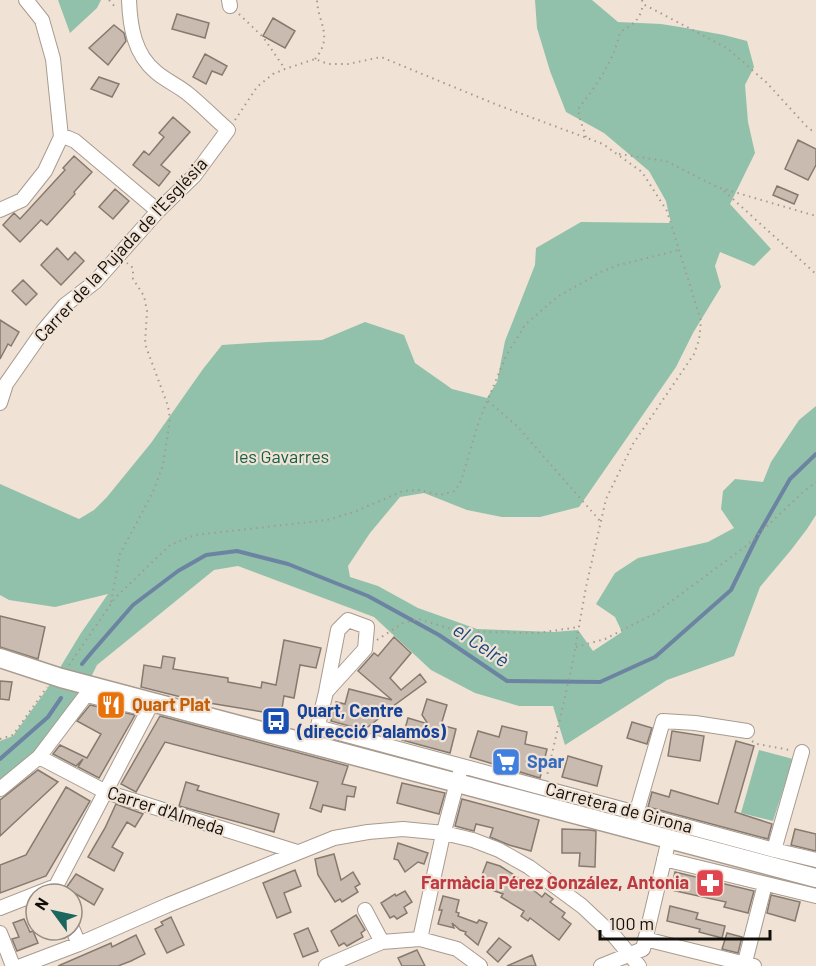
<svg xmlns="http://www.w3.org/2000/svg" width="816" height="966" font-family="Barlow,sans-serif">
	<rect width="100%" height="100%" fill="#f0e2d5"/>
	<!-- green -->
	<path fill="#91c1aa" d="M 58,0 L 101,0 L 97,8 L 70,33 Z
		M 535,0 L 592,0 L 618,22 L 661,24 L 680,27 L 724,35 L 747,41 L 754,67 L 745,85 L 748,122 L 755,153 L 730,204 L 771,249 L 754,266 L 720,252 L 715,266 L 721,287 L 693,333 L 676,367 L 579,507 L 540,517 L 502,517 L 467,510 L 424,493 L 400,497 L 370,533 L 348,566 L 350,577 L 378,586 L 418,608 L 477,629 L 554,632 L 578,630 L 593,651 L 622,632 L 615,617 L 596,604 L 615,573 L 638,558 L 708,542 L 734,528 L 721,509 L 723,491 L 735,479 L 763,482 L 771,462 L 799,420 L 816,406 L 816,515 L 807,529 L 791,550 L 760,587 L 734,656 L 667,680 L 565,745 L 553,706 L 519,706 L 475,693 L 431,670 L 374,617 L 238,566 L 214,570 L 97,665 L 81,697 L 39,750 L 0,781 L 0,741 L 13,736 L 47,689 L 81,633 L 108,594 L 55,607 L 9,600 L 0,595 L 0,484 L 79,519 L 94,510 L 107,497 L 151,443 L 203,369 L 222,345 L 268,342 L 322,340 L 365,322 L 404,335 L 415,363 L 452,389 L 487,398 L 497,382 L 505,341 L 535,265 L 536,248 L 581,222 L 671,223 L 666,201 L 649,171 L 604,133 L 566,112 L 550,71 L 537,28 Z
		M 759,750 L 793,759 L 773,821 L 741,813 Z"/>
	<g fill="none" stroke-linecap="round" stroke-linejoin="round">
		<!-- stream -->
		<path stroke="#6c84a2" stroke-width="4" d="M 82,664 L 92,652 L 133,605 L 178,571 L 206,555 L 237,551 L 288,564 L 368,596 L 439,635 L 507,681 L 600,682 L 655,657 L 731,590 L 758,535 L 790,479 L 816,454
			M 0,759 L 48,717 L 61,698"/>
	</g>
	<!-- building -->
	<path fill="#c9bbaf" stroke="#867a6f" stroke-width="1.5" d="M 177,14 L 209,23 L 205,38 L 172,29 Z
		M 273,18 L 295,31 L 285,48 L 263,36 Z
		M 114,25 L 124,33 L 126,41 L 108,65 L 89,48 Z
		M 205,54 L 227,66 L 222,75 L 212,71 L 206,84 L 193,77 Z
		M 99,77 L 119,84 L 112,97 L 91,89 Z
		M 173,117 L 190,132 L 161,165 L 170,172 L 159,186 L 133,165 L 144,151 L 149,155 L 164,137 L 159,133 Z
		M 798,140 L 816,149 L 816,165 L 808,180 L 785,169 Z
		M 74,156 L 92,172 L 74,192 L 75,194 L 47,225 L 41,220 L 20,242 L 3,225 L 14,213 L 20,219 L 65,170 L 63,168 Z
		M 777,186 L 798,195 L 794,204 L 773,195 Z
		M 115,189 L 129,201 L 113,219 L 99,207 Z
		M 57,248 L 68,260 L 75,252 L 84,261 L 61,285 L 41,265 Z
		M 23,280 L 37,294 L 26,305 L 12,291 Z
		M 0,320 L 19,332 L 11,346 L 8,344 L 0,359 Z
		M 0,616 L 45,627 L 38,659 L 0,647 Z
		M 394,637 L 411,653 L 390,678 L 401,690 L 420,674 L 426,682 L 385,712 L 387,712 L 364,730 L 331,721 L 336,702 L 345,704 L 349,689 L 392,700 L 358,671 L 374,653 L 378,656 Z
		M 284,640 L 321,648 L 316,668 L 300,665 L 294,698 L 284,696 L 281,715 L 197,701 L 141,687 L 144,665 L 161,668 L 163,656 L 175,658 L 173,669 L 228,678 L 228,682 L 261,688 L 262,682 L 276,685 Z
		M 0,681 L 12,682 L 9,700 L 0,699 Z
		M 427,699 L 447,705 L 441,725 L 456,729 L 450,753 L 402,740 L 408,718 L 428,724 L 422,715 Z
		M 90,705 L 135,715 L 99,778 L 78,767 L 83,759 L 76,766 L 53,754 L 60,745 L 87,758 L 101,734 L 77,721 Z
		M 160,716 L 348,766 L 342,784 L 356,787 L 354,797 L 347,796 L 345,810 L 323,805 L 321,812 L 310,808 L 318,782 L 165,742 L 136,792 L 121,784 Z
		M 632,722 L 652,728 L 647,744 L 627,738 Z
		M 502,726 L 527,732 L 525,744 L 547,749 L 540,778 L 470,757 L 478,731 L 499,737 Z
		M 672,731 L 704,736 L 700,761 L 668,756 Z
		M 736,741 L 754,746 L 735,812 L 772,824 L 768,839 L 648,807 L 652,792 L 669,797 L 671,790 L 718,804 Z
		M 568,756 L 602,766 L 597,786 L 562,777 Z
		M 38,770 L 58,782 L 0,836 L 0,800 Z
		M 186,782 L 199,786 L 197,790 L 279,814 L 274,832 L 179,806 Z
		M 402,783 L 445,793 L 439,814 L 397,803 Z
		M 66,787 L 90,801 L 46,876 L 0,893 L 0,865 L 26,855 Z
		M 462,799 L 539,820 L 531,851 L 509,845 L 490,837 L 493,828 L 476,824 L 474,831 L 455,826 Z
		M 116,804 L 143,814 L 135,827 L 127,822 L 112,847 L 123,853 L 114,871 L 88,857 L 105,828 Z
		M 562,829 L 590,830 L 596,831 L 595,867 L 579,866 L 580,853 L 562,853 Z
		M 795,829 L 816,834 L 816,851 L 791,845 Z
		M 398,843 L 428,853 L 424,864 L 418,862 L 405,872 L 398,860 L 394,859 Z
		M 334,854 L 341,880 L 353,872 L 360,884 L 355,887 L 358,892 L 342,902 L 340,899 L 335,902 L 318,875 L 315,859 Z
		M 487,862 L 500,866 L 527,883 L 526,884 L 542,897 L 545,893 L 553,899 L 550,902 L 565,913 L 562,917 L 571,924 L 559,940 L 530,918 L 528,921 L 521,916 L 524,911 L 501,897 L 503,894 L 478,885 Z
		M 295,870 L 301,886 L 284,893 L 291,912 L 277,918 L 263,883 Z
		M 675,872 L 754,891 L 748,913 L 724,907 L 726,902 L 671,890 Z
		M 76,874 L 103,889 L 94,905 L 66,888 Z
		M 405,891 L 412,902 L 404,907 L 407,913 L 397,919 L 394,916 L 390,918 L 381,903 L 395,894 L 396,896 Z
		M 771,895 L 800,902 L 795,921 L 767,913 Z
		M 443,896 L 459,900 L 456,912 L 459,913 L 458,916 L 477,923 L 479,920 L 487,923 L 478,945 L 465,934 L 466,932 L 460,930 L 452,923 L 454,928 L 438,924 L 442,910 L 439,910 Z
		M 670,906 L 698,913 L 696,919 L 725,926 L 722,938 L 699,932 L 700,929 L 667,921 Z
		M 356,915 L 365,930 L 361,933 L 363,937 L 347,946 L 344,943 L 339,946 L 331,931 Z
		M 171,917 L 184,945 L 167,953 L 155,929 L 163,925 L 161,922 Z
		M 24,919 L 30,932 L 33,931 L 38,943 L 17,951 L 12,939 L 19,937 L 13,923 Z
		M 308,928 L 318,951 L 303,957 L 294,934 Z
		M 727,933 L 742,937 L 738,953 L 722,949 Z
		M 136,935 L 145,954 L 131,961 L 118,966 L 58,966 L 111,943 L 112,947 Z
		M 499,938 L 511,947 L 498,962 L 487,952 Z
		M 417,950 L 425,966 L 402,966 L 398,958 Z
		M 532,955 L 536,966 L 507,966 Z"/>
	<g fill="none" stroke-linecap="round" stroke-linejoin="round">
		<!-- minor casing -->
		<g stroke="#a89b8f" stroke-width="16">
			<path id="minor" d="M 229,0 L 230,6
				M 61,137 L 68,138 L 75,141 L 158,211
				M 0,210 L 22,200 L 45,171 L 61,137 L 53,59 L 42,20 L 26,0
				M 0,403 L 6,384 L 43,331 L 65,305 L 95,282 L 158,211 L 194,176 L 228,130 C 214,118 201,104 187,93 C 177,85 165,80 156,72 C 134,54 130,26 129,0
				M 317,727 L 774,850 L 816,860
				M 316,734 L 326,692 L 338,630 L 348,620 L 367,627 L 365,649 L 326,692
				M 39,757 L 106,792 L 297,852
				M 0,789 L 39,757 L 86,695 L 138,707
				M 634,821 L 663,721 L 695,723 L 747,731
				M 774,850 L 802,752
				M 664,859 L 816,896
				M 56,886 L 153,701
				M 0,908 L 56,886
				M 365,910 L 382,942
				M 72,928 L 79,944
				M 0,933 L 13,966
				M 420,939 L 442,839 L 459,775
				M 645,939 L 754,966
				M 21,966 L 79,944 L 168,905 L 334,838 L 368,832 L 403,829 L 444,833 L 473,840 L 499,850 L 529,867 L 582,906 L 615,937 L 639,966
				M 326,966 L 382,942 L 420,939 L 457,949 L 480,966
				M 601,966 L 643,949 L 669,839
				M 744,966 L 765,884"/>
		</g>
		<!-- major casing -->
		<g stroke="#a89b8f" stroke-width="21">
			<path id="major" d="M 0,658 L 61,678 L 816,878"/>
		</g>
		<!-- path -->
		<path stroke="#a49a90" stroke-width="2" stroke-dasharray="1.5 4.5" stroke-linecap="butt" d="M 109,0 L 117,9
			M 642,0 L 643,4 L 727,48 L 767,83 L 809,129 L 816,132
			M 239,14 L 263,37 L 285,69
			M 315,59 C 334,36 318,24 317,0
			M 235,120 L 257,87 L 273,74 L 285,69 L 315,59 L 328,64 L 348,64 L 381,57 L 495,104 L 603,144 L 642,172 L 667,211 L 701,321 L 699,340 L 694,354 L 633,444 L 606,499 L 586,587 L 572,666 L 547,776
			M 586,137 L 580,119 L 578,109 C 596,86 614,61 620,32 C 634,23 640,21 643,4
			M 619,154 L 666,161 L 717,187 L 816,216
			M 724,191 L 816,274
			M 488,401 L 517,426 L 601,522
			M 111,602 L 120,554 L 153,492 L 163,465 L 170,419 L 168,406 L 145,344 L 147,311 L 144,296 L 133,279 L 133,268 L 127,263
			M 377,640 L 403,623 L 418,619 L 455,630 L 488,632 L 538,633 L 579,627
			M 576,647 L 605,639 L 654,614 L 745,547 L 803,492 L 816,482
			M 69,665 L 115,598 L 170,545 L 195,535 L 327,520 L 354,512 L 403,491 L 419,490 L 440,495 L 455,491 L 461,481 L 479,421 L 506,356 L 525,325 L 557,297 L 603,271 L 619,265 L 679,250
			M 0,739 L 13,735 L 47,687
			M 752,741 L 757,744 L 790,750"/>
		<!-- minor -->
		<use href="#minor" stroke="#fff" stroke-width="14"/>
		<!-- major -->
		<use href="#major" stroke="#fff" stroke-width="18"/>
	</g>
	<!-- icons -->
	<defs>
		<g id="restaurant-square" transform="scale(1.5)"><rect x="-9" y="-9" width="18" height="18" rx="4" fill="#e8710a" stroke="#f0e2d5"/><path d="M-5-6h1v4h1v-4h1v4h1v-4h1v5L-1.5 .5V6h-2V.5L-5-1ZM5-6V6H3V1.5H1.5Q1.5-4 5-6Z" fill="#fff"/></g>
		<g id="bus-square" transform="scale(1.5)"><rect x="-9" y="-9" width="18" height="18" rx="4" fill="#1a4fb4" stroke="#f0e2d5"/><path d="M-5-6H5V4H4V6H2V4H-2V6H-4V4H-5ZM-3.5-4V0h7V-4ZM-3.5 1.2v1.5H-2V1.2ZM2 1.2v1.5H3.5V1.2Z" fill="#fff"/></g>
		<g id="supermarket-square" transform="scale(1.5)"><rect x="-9" y="-9" width="18" height="18" rx="4" fill="#3f7fe0" stroke="#f0e2d5"/><path d="M-6-5.5h2.5l.6 2H6L4.5 2H-2.5L-4.4-4H-6ZM-1.5 3.2a1.3 1.3 0 1 0 .1 0ZM3 3.2a1.3 1.3 0 1 0 .1 0Z" fill="#fff"/></g>
		<g id="pharmacy-square" transform="scale(1.5)"><rect x="-9" y="-9" width="18" height="18" rx="4" fill="#e0444e" stroke="#f0e2d5"/><path d="M-2-6h4v4h4v4h-4v4h-4v-4h-4v-4h4Z" fill="#fff"/></g>
	</defs>
	<g fill-rule="evenodd">
		<use href="#restaurant-square" x="111" y="705"/>
		<use href="#bus-square" x="276" y="721"/>
		<use href="#supermarket-square" x="506" y="762"/>
		<use href="#pharmacy-square" x="710" y="883"/>
	</g>
	<g text-anchor="middle" stroke-width="4.5" stroke-linejoin="round" paint-order="stroke">
		<!-- street labels -->
		<g font-size="18" fill="#120e09" stroke="#f0e2d5">
			<text transform="translate(121 250) rotate(-47)" y="6">Carrer de la Pujada de l'Església</text>
			<text transform="translate(619 808) rotate(15)" y="6">Carretera de Girona</text>
			<text transform="translate(166 811) rotate(18)" y="6">Carrer d'Almeda</text>
		</g>
		<!-- park labels -->
		<g font-size="18" fill="#135f44" stroke="#f0e2d5">
			<text x="282" y="463">les Gavarres</text>
		</g>
		<!-- food labels -->
		<g font-size="18" font-weight="bold" fill="#c56008" stroke="#f0e2d5" text-anchor="start">
			<text x="132" y="711">Quart Plat</text>
		</g>
		<!-- transit labels -->
		<g font-size="18" font-weight="bold" fill="#164399" stroke="#f0e2d5" text-anchor="start">
			<text x="297" y="717">Quart, Centre<tspan x="297" dy="21">(direcció Palamós)</tspan></text>
		</g>
		<!-- shop labels -->
		<g font-size="18" font-weight="bold" fill="#366cbe" stroke="#f0e2d5" text-anchor="start">
			<text x="527" y="768">Spar</text>
		</g>
		<!-- health labels -->
		<g font-size="18" font-weight="bold" fill="#be3a42" stroke="#f0e2d5" text-anchor="end">
			<text x="689" y="889">Farmàcia Pérez González, Antonia</text>
		</g>
		<!-- water labels -->
		<g font-size="20" font-style="italic" fill="#17487e" stroke="#f0e2d5">
			<text transform="translate(481 645) rotate(34)" y="7">el Celrè</text>
		</g>
	</g>
	<!-- north arrow -->
	<g transform="translate(54 912) rotate(303)"><circle r="28" fill="#f0e2d5" stroke="#978d83" stroke-width="1.5"/>
	<path d="M0-4.5L10 22L0 15L-10 22Z" fill="#1b665e"/>
	<text y="-9" font-size="16" font-weight="bold" text-anchor="middle" fill="#120e09">N</text>
	</g>
	<!-- scale -->
	<path d="M600 930v9h170v-9" fill="none" stroke="#120e09" stroke-width="3"/>
	<text x="609" y="930" font-size="18" fill="#120e09" stroke="#f0e2d5" stroke-width="4.5" paint-order="stroke">100 m</text>
</svg>
